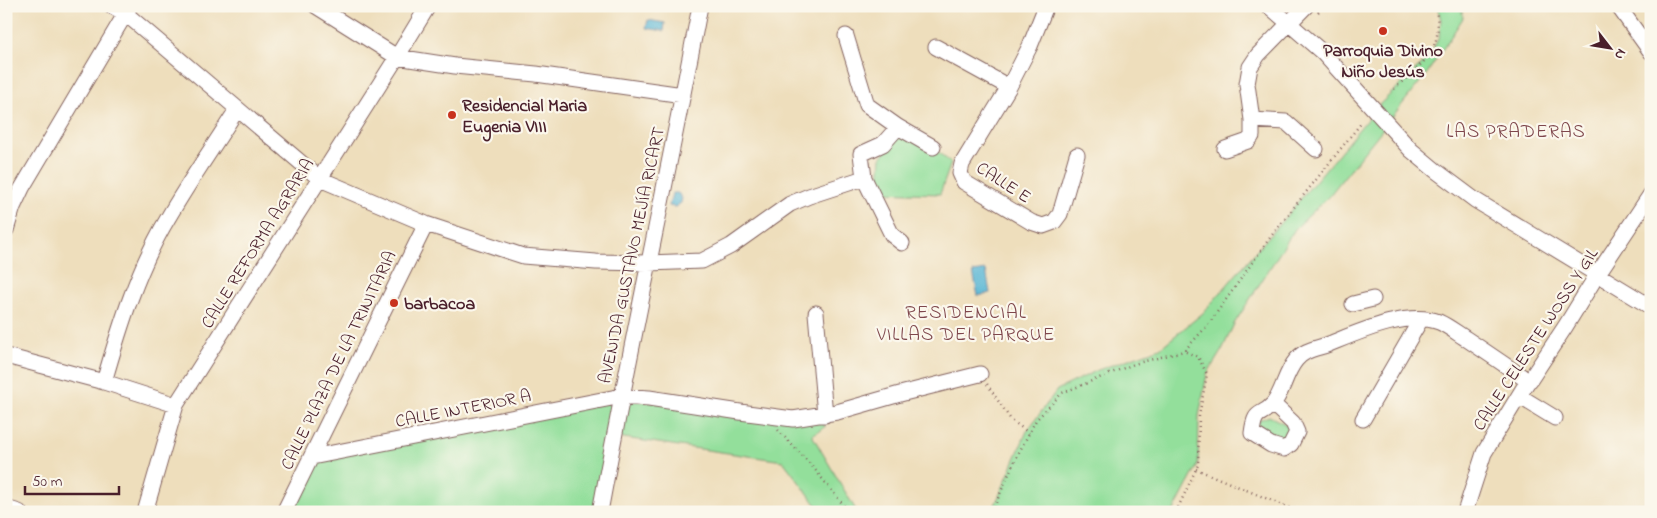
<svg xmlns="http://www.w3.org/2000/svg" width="1657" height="518" font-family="'Indie Flower',sans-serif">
	<rect width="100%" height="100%" fill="#fbf7ec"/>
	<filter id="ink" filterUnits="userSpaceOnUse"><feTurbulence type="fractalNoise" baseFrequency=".02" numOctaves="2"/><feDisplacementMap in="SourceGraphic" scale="10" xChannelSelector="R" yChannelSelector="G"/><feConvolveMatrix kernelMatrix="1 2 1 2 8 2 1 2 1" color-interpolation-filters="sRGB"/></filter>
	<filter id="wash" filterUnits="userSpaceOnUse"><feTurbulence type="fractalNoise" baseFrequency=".0096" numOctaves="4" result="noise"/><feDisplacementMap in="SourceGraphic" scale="20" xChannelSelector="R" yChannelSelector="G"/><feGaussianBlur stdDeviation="1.12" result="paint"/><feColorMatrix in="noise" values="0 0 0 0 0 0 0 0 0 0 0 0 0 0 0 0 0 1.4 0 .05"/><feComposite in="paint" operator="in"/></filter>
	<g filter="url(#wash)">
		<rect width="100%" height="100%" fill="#eedebc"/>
		<!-- green -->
		<path fill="#93df9b" stroke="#6e7f63" d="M 1437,6 L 1461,6 L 1463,18 L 1428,72 L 1329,196 L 1295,229 L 1234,324 L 1222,350 L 1207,374 L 1199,416 L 1198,465 L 1173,512 L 992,512 L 1027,431 L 1057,390 L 1098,370 L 1160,348 L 1203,313 L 1283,220 L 1380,104 L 1420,66 L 1433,49 L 1439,37 L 1441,20 Z
			M 898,134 L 936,150 L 951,163 L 940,194 L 878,192 L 881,158 Z
			M 621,400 L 821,415 L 825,427 L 812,435 L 857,512 L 822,512 L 783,461 L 617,437 L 601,512 L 289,512 L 312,457 Z
			M 1269,416 L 1287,425 L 1293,433 L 1284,444 L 1256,427 L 1259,420 Z"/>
		<!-- water -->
		<path fill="#56b5d4" stroke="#506a80" d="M 648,20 L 665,23 L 664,31 L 646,28 Z
			M 672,193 L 678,193 L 682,198 L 681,203 L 675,207 L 669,206 Z
			M 986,270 L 990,293 L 978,296 L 973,272 Z"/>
	</g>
	<g filter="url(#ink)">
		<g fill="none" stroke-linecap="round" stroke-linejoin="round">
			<!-- minor casing -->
			<g stroke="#83625e" stroke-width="17">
				<path id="minor" d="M 112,6 L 126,14 L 320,179 L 426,224 L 523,256 L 596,262 L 648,263 L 702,261 L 731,246 L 790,204 L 809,196 L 864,178 L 861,154 L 883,144 L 898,127
					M 316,6 L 397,57 L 455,66 L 536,74 L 683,95
					M 1046,6 L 1030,46 L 1009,87 L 962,164 L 960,173 L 964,182 L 1031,222 L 1043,226 L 1054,222 L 1060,214 L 1077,155
					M 1269,6 L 1322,52 L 1411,150 L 1435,170 L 1475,200 L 1651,307
					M 1618,6 L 1651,52
					M 846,36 L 867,105 L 898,127 L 933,147
					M 936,47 L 1009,87
					M 1252,120 L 1286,122 L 1316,149
					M 1225,149 L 1248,141 L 1252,136 L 1252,120 L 1247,84 L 1250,67 L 1258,55 L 1306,6
					M 864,178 L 892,235 L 902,243
					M 6,230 L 13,207 L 22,188 L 130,6
					M 1353,304 L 1373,299
					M 816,313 L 825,415
					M 6,356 L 104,382 L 176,405
					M 104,382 C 120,326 138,268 168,218 C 188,183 212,149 234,114 L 235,107
					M 1519,396 L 1555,418
					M 1273,404 L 1293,423 L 1297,432 L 1291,444 L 1284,449 L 1271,445 L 1252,433 C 1255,408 1260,418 1273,404 C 1283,392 1285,373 1296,360 C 1305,349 1316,349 1329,344 C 1359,332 1407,310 1439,322 C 1448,326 1457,333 1465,338 C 1486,352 1507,366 1528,381
					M 1363,419 L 1421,319
					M 312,457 L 622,396 L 649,398 L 740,412 L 793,419 L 837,412 L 900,394 L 980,374
					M 6,508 L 19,512
					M 145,512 L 176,405 L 397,57 L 428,6
					M 284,512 L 426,224
					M 600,512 C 631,343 668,175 700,6
					M 1465,512 L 1484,453 L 1528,381 L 1530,380 L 1565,327 L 1597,275 L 1651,194"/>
			</g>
			<!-- path -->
			<path stroke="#83625e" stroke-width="2.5" stroke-dasharray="1 4" stroke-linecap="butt" d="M 1318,12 L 1324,6
				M 1394,89 C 1423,63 1446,49 1435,6
				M 987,384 L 1011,420 L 1029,433
				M 778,430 L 812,466 L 849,512
				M 1196,469 L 1299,512
				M 992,512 L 1015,460 L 1036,420 L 1062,393 L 1134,364 L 1184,351 L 1208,325 L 1272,235 L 1362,122
				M 1176,512 L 1198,465 L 1199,416 L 1207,374 L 1198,357 L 1184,351"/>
			<!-- minor -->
			<use href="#minor" stroke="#fff" stroke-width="15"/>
		</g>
	</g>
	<!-- markers -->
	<g fill="#c8321e" stroke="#fbf7ec" stroke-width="2">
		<circle cx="1383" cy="31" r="5"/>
		<circle cx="452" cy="115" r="5"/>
		<circle cx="394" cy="303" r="5"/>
	</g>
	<g text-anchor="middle" stroke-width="4.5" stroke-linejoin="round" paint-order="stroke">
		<!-- poi labels -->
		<g font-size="18" font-weight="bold" fill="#4a1f2b" stroke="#fbf7ec" text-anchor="start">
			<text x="1383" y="56" text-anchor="middle">Parroquia Divino<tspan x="1383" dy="21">Niño Jesús</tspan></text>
			<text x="462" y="111">Residencial Maria<tspan x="462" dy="21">Eugenia VIII</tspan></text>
			<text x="404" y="309">barbacoa</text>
		</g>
		<!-- street labels -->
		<g font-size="18" fill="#4a1f2b" stroke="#fbf7ec">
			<text transform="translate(1004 182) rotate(33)" y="6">CALLE E</text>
			<text transform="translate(257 243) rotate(-58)" y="6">CALLE REFORMA AGRARIA</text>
			<text transform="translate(631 255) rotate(-78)" y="6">AVENIDA GUSTAVO MEJÍA RICART</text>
			<text transform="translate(1535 339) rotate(-57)" y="6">CALLE CELESTE WOSS Y GIL</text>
			<text transform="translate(338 360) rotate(-64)" y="6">CALLE PLAZA DE LA TRINITARIA</text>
			<text transform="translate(463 408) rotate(-11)" y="6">CALLE INTERIOR A</text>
		</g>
		<!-- neighbourhood labels -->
		<g font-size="19" letter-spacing="1" fill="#7f474c" stroke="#fbf7ec">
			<text x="1516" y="137">LAS PRADERAS</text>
			<text x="966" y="318">RESIDENCIAL<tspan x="966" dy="22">VILLAS DEL PARQUE</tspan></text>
		</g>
	</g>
	<!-- margin -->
	<rect width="1657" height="518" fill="none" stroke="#fbf7ec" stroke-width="25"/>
	<!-- north arrow -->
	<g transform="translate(1610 48) rotate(121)" stroke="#fbf7ec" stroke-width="4" paint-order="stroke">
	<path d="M0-4L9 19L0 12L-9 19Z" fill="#4a1f2b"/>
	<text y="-8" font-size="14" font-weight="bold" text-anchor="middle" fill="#4a1f2b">N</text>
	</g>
	<!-- scale -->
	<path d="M25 486v8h94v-8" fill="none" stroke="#4a1f2b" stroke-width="2.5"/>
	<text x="32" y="486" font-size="15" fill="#4a1f2b" stroke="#fbf7ec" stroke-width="4" paint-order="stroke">50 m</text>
</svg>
